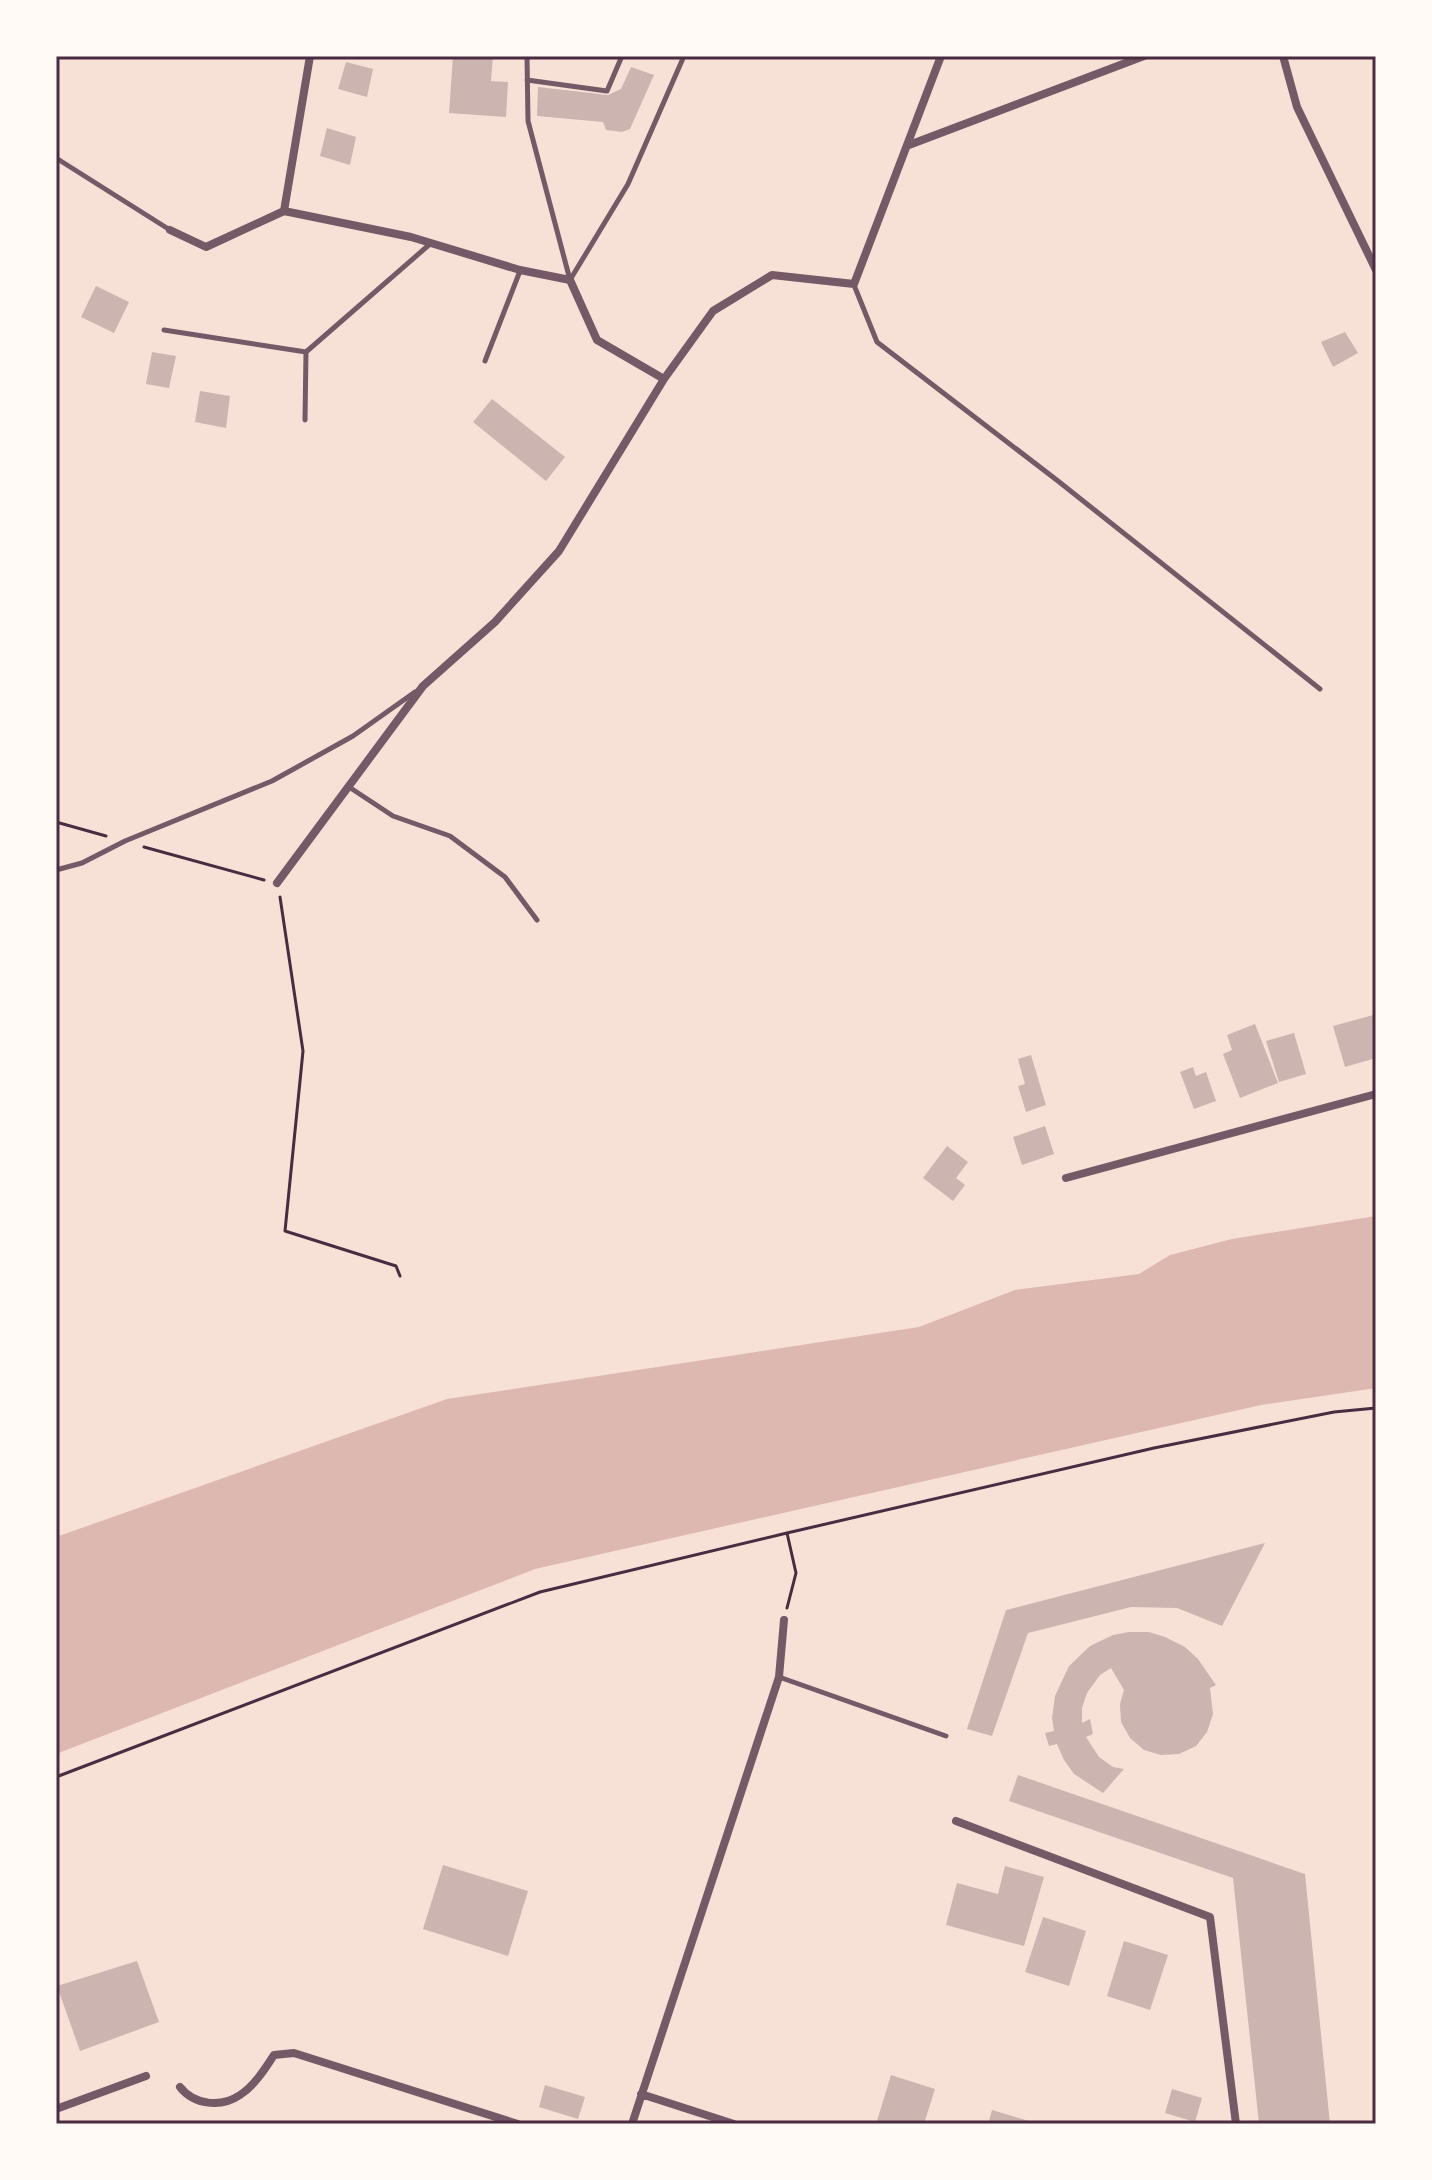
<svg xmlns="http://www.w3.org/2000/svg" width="1432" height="2180" font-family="'Noto Sans',sans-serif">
	<rect width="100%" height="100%" fill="#f7e1d7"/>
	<!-- water -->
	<path fill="#dcb8b0" d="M 1376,1216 L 1376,1388 L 1261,1405 L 535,1569 L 56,1754 L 56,1537 L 447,1399 L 919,1327 L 1015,1290 L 1139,1274 L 1170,1255 L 1232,1239 Z"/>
	<!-- building -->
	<path fill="#ccb4b1" d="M 453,56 L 493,56 L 491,81 L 508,82 L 506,117 L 449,113 Z
		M 346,62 L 373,69 L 367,97 L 338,89 Z
		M 631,67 L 654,75 L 630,129 L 622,132 L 606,130 L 603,122 L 537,116 L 538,87 L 608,95 L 621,89 Z
		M 327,128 L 356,137 L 350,165 L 320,156 Z
		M 96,286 L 129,302 L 114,333 L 81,317 Z
		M 1345,332 L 1358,353 L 1333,367 L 1321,342 Z
		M 152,352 L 176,356 L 169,388 L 146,384 Z
		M 200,391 L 230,396 L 226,428 L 195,422 Z
		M 492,399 L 565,457 L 546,481 L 473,422 Z
		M 1373,1015 L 1376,1027 L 1376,1058 L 1345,1067 L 1333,1026 Z
		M 1255,1024 L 1278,1083 L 1240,1098 L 1223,1054 L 1232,1050 L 1227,1035 Z
		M 1294,1033 L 1306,1074 L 1279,1082 L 1266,1041 Z
		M 1031,1055 L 1046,1105 L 1026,1112 L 1018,1086 L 1025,1084 L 1018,1059 Z
		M 1193,1067 L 1196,1076 L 1206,1072 L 1216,1101 L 1194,1109 L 1180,1072 Z
		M 1045,1126 L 1054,1154 L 1022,1165 L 1013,1137 Z
		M 947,1146 L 968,1162 L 956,1178 L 965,1185 L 953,1201 L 923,1178 Z
		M 1265,1543 L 1222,1626 L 1177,1608 L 1131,1607 L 1028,1633 L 992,1736 L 967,1729 L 1006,1610 Z
		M 1129,1632 L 1149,1632 L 1165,1637 L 1185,1647 L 1198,1659 L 1216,1685 L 1210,1688 L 1213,1714 L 1207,1732 L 1196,1746 L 1179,1754 L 1161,1755 L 1144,1750 L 1130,1738 L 1121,1722 L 1120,1704 L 1124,1690 L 1111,1668 L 1100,1675 L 1087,1693 L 1082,1708 L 1082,1723 L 1090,1719 L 1093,1734 L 1086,1737 L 1099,1757 L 1113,1767 L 1124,1769 L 1103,1793 L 1074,1774 L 1064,1760 L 1057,1744 L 1049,1746 L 1045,1733 L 1054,1731 L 1052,1718 L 1055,1696 L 1069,1666 L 1090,1646 L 1113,1635 Z
		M 1018,1775 L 1305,1874 L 1330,2124 L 1259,2124 L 1233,1878 L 1009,1801 Z
		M 443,1865 L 528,1891 L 508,1956 L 423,1929 Z
		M 1005,1866 L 1044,1877 L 1024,1946 L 946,1925 L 957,1883 L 998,1894 Z
		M 1043,1917 L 1086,1931 L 1069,1986 L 1025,1972 Z
		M 1124,1941 L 1168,1955 L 1150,2010 L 1107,1996 Z
		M 137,1961 L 159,2022 L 80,2051 L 57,1986 Z
		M 891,2075 L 935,2089 L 924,2124 L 876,2124 Z
		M 545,2085 L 585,2097 L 578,2119 L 539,2107 Z
		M 1172,2089 L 1202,2098 L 1195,2122 L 1165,2113 Z
		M 992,2110 L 1029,2121 L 1028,2124 L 988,2124 Z"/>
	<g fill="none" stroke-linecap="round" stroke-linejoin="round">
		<!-- path -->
		<path stroke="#4a2c40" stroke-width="3" d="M 56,822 L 106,836
			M 144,847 L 264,880
			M 280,897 L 303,1051 L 285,1231 L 396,1266 L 400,1276
			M 787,1608 L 796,1573 L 787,1533 L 1154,1448 L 1334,1412 L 1376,1408
			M 56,1777 L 540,1592 L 787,1533"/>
		<!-- service -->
		<path stroke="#755966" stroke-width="5" d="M 527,56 L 528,121 L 570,280 L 628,184 L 684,56
			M 527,80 L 607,91 L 622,56
			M 56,158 L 170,230
			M 854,285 L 877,342 L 1058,481 L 1320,689
			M 164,330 L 306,352
			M 485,361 L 520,271
			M 305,420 L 306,352 L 430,244
			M 349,787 L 393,816 L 450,836 L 505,877 L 537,920
			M 56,870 L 82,863 L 125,841 L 272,781 L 353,736 L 415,692
			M 779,1677 L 946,1736"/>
		<!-- minor -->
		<path stroke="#755966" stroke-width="8" d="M 1283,56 L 1297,107 L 1376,270
			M 909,145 L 1144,56
			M 284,211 L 310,56
			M 170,230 L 206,247 L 284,211 L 411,237 L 520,270 L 570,280 L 597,340 L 664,379
			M 277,883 L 423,686 L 495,622 L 559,551 L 664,379 L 713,311 L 772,275 L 854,284 L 941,56
			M 1066,1178 L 1376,1094
			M 956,1821 L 1210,1917 L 1236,2124
			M 180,2087 C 194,2105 221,2108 240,2095 C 254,2086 265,2069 274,2055 L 294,2053 L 518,2124
			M 641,2094 L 734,2124
			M 56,2109 L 146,2076
			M 632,2124 L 779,1677 L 784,1620"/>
	</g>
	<!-- border -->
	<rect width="1432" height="2180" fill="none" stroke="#fffaf5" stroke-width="116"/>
	<rect x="58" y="58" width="1316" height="2064" fill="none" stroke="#4a2c40" stroke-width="3"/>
</svg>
